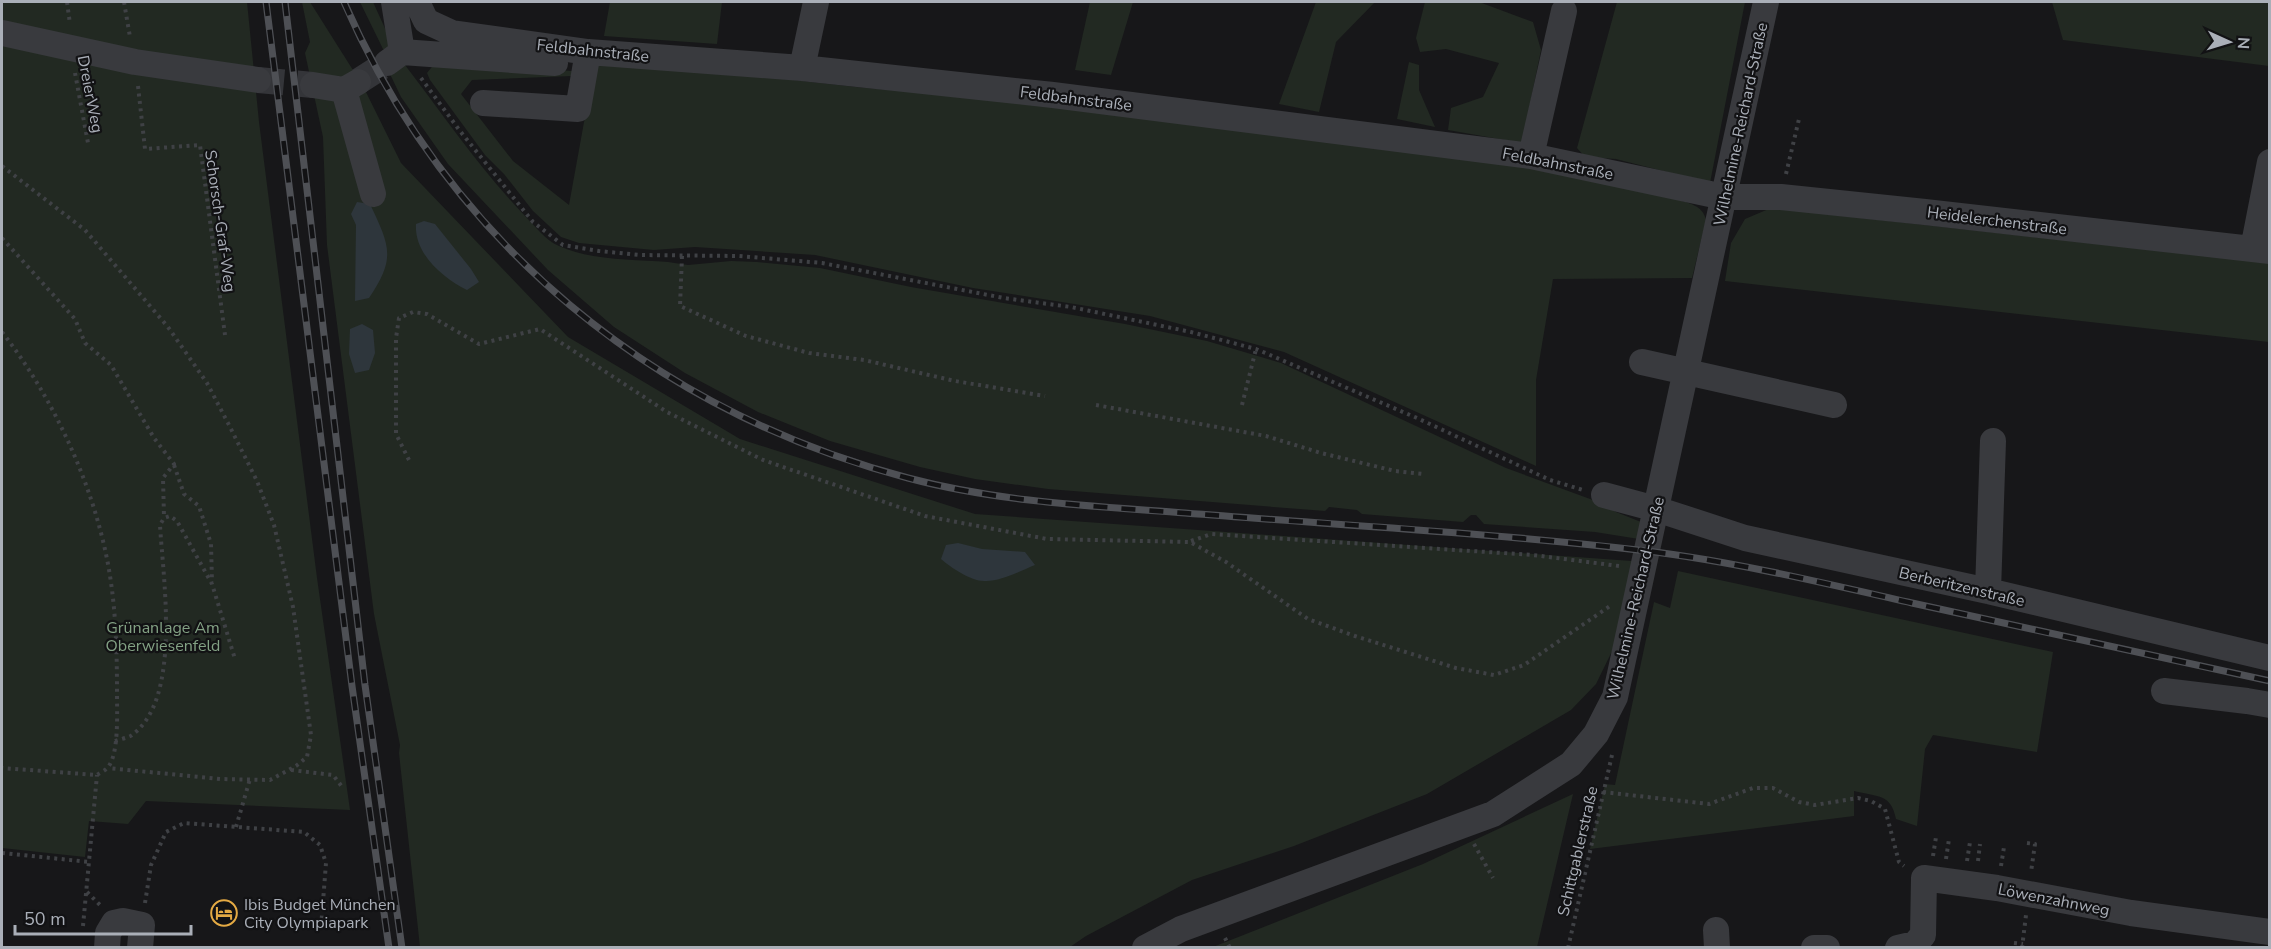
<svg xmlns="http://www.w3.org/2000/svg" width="2271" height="949" font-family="'Nunito Sans',sans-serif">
	<rect width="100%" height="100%" fill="#171719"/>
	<!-- green -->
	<path fill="#222922" d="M 2,2 L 247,2 L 259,122 L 317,578 L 350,810 L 146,801 L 128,824 L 89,821 L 85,857 L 2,848 Z
		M 302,2 L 310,2 L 363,86 L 401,163 L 568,337 L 740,439 L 975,514 L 1632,561 L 1616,643 L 1596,684 L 1571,710 L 1427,794 L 1294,846 L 1192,880 L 1086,936 L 1070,947 L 420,947 L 399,753 L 400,745 L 374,614 L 327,245 L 323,137 L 305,53 L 310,42 Z
		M 360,2 L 373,2 L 388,35 L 388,49 L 383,49 Z
		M 610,2 L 722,2 L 717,44 L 604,36 Z
		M 1090,2 L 1133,2 L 1111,75 L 1075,70 Z
		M 1316,2 L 1375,2 L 1336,42 L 1319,112 L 1279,104 Z
		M 1425,2 L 1479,2 L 1533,22 L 1541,50 L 1522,143 L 1448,130 L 1451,108 L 1483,97 L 1499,63 L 1446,49 L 1420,52 L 1416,38 Z
		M 1617,2 L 1745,2 L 1710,183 L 1616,159 L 1585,157 L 1577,148 Z
		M 2052,2 L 2269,2 L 2269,66 L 2063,40 Z
		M 449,62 L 572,71 L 572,76 L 472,80 L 461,94 L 513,161 L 569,205 L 594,67 L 600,64 L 732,73 L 856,87 L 1026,102 L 1500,162 L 1675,199 C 1688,203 1703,205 1706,220 L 1692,278 L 1553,279 L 1536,380 L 1536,466 L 1284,352 L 1150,316 L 973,288 L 815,255 L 695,247 L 654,250 L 579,243 L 561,237 L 533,211 L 504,174 L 485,155 L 430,80 L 427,73 L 435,63 Z
		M 1409,62 L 1419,65 L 1419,90 L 1435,127 L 1397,119 Z
		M 405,65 C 444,116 480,169 525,216 C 535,226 545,240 559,246 C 592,261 632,259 668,262 L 688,265 L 731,261 L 757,262 L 820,268 L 911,287 L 1125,324 L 1207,341 L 1281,363 L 1506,468 L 1601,503 L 1616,512 L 1641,522 L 1639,539 L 1595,532 L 1484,524 L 1476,515 L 1471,515 L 1463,522 L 1362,514 L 1357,510 L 1329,507 L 1325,511 L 1048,489 L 975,479 L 920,467 L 830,441 L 758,412 L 685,373 L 614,327 L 548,270 L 448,164 L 401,97 L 389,72 Z
		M 1771,208 L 2269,263 L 2269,342 L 1725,281 L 1731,243 L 1745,219 Z
		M 1678,571 L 2053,652 L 2037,752 L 1933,735 L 1925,749 L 1917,826 L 1896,819 C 1891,793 1877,797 1854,791 L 1854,816 L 1590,849 L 1605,784 L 1615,785 L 1654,602 L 1670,608 Z
		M 1573,794 L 1537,947 L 1213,947 L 1423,864 Z"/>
	<!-- water -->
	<path fill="#2e363c" d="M 357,202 L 370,204 C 389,245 397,257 369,298 L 355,301 L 356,225 L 351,214 Z
		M 424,221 L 435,224 L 471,269 L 479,282 L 467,290 C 443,278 414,254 416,224 Z
		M 362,324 L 373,330 L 375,353 L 369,370 L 355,373 L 349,354 L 350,329 Z
		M 958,543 L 982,549 L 1025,552 L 1035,565 C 1020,571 1000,582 984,581 C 971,581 950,567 941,559 L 946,545 Z"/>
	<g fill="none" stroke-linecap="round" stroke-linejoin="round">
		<!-- minor-tunnel -->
		<path stroke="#343539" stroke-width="26" stroke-dasharray="26 13" stroke-linecap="butt" d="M 258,80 L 313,85
			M 359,81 L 387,63"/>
		<!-- path -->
		<path stroke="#3f4145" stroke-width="4" stroke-dasharray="3 4.5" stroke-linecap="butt" d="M 67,2 L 70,24
			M 124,2 L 130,37
			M 75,73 L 88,143
			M 421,78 L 460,131 L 533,222 L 563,245 L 599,251 L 639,255 L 739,256 L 822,263 L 1004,298 L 1071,307 L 1191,332 L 1256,349 L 1417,418 L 1550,480 L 1583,490
			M 138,86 L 145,149 L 200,145 L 225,335
			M 2,166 L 85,230 L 168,327 L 207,383 L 229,425 L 257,481 L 274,525 L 293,607 L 311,735 L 307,757 L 296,766 L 270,780 L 220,779 L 108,768
			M 1786,174 L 1799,119
			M 2,238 L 75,319 L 85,343 L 111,365 L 154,438 L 174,464 L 163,478 L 164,517
			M 682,256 L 680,306 L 746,336 L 809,353 L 864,360 L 955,381 L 1045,396
			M 2,332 C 52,396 91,479 107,559 C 116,604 117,650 117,695 C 117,713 119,754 108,767 C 106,770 100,773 97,775 L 2,768
			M 1096,405 L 1266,436 L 1321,453 L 1395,471 L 1423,474
			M 1242,405 L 1256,349
			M 409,460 L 396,434 L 396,338 L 399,318 L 413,312 L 427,314 L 479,344 L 540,329 L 667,412 L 763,460 L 925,516 L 1047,539 L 1190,542 L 1226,562 L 1308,619 L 1355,636 L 1456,668 L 1494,675 L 1524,665 L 1610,606
			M 174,465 L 184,494 L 199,506 L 211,544 L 212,582
			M 1191,541 L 1211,534 L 1533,555 L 1619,566
			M 115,741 C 120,739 128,738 132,735 C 182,699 163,579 160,525 L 164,518 L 170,516 L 177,521 L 212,584 L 235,659
			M 291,770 L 333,775 L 343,788
			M 1603,792 L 1709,804 L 1753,788 L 1773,788 L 1799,802 L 1815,805 L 1858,798 L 1871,801 L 1885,809 L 1899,862 L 1904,866
			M 236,827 L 250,779
			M 2027,843 L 2035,844 L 2031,872
			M 1474,844 L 1493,878
			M 2,853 L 90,862
			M 1933,856 L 1936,837
			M 1946,859 L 1949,839
			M 1967,861 L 1970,842
			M 1978,861 L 1980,844
			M 2001,866 L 2004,847
			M 87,892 L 100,905
			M 145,903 L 151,865 L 166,832 L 184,823 L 304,832 L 320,845 L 326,863 L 321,928
			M 83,926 L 97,775
			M 1225,938 L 1230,948
			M 2014,943 L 2023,944
			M 1568,948 L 1612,755
			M 2022,948 L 2026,915"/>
		<!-- minor -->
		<path stroke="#393a3e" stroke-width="26" d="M 394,2 L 402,52
			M 417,2 L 426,21 L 452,33 L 588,52 L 802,68 L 1053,95 L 1531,156 L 1724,197 L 1781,197 L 1925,212 L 2270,251
			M 2,33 L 135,62 L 258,80
			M 387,63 L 402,52 L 555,63
			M 802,68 L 816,2
			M 313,85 L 344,90 L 358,82
			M 344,90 L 373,194
			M 483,103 L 578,109 L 588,52
			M 1531,156 L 1564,11
			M 2253,249 L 2270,162
			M 1642,362 L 1834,405
			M 1604,495 L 1656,509 L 1745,538 L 1988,591 L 2270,658
			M 1988,591 L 1993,441
			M 2164,691 L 2247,701 L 2270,705
			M 1716,930 L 1717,948
			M 107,948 L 108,933 L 114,923 L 123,921 L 142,925 L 140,948
			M 1145,948 L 1181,929 L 1493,814 L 1571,764 L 1596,734 L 1615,697 L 1766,2
			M 1814,948 L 1827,948
			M 1898,948 L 1915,944 L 1923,935 L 1924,878 L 1997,888 L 2131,913 L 2270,932"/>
		<!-- rail casing -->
		<g stroke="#4e5055" stroke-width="7">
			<path id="rail" d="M 266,2 L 352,686 L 389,948
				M 285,2 L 365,685 L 402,948
				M 344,2 C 449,243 654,411 908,478 C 998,502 1093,506 1185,513 C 1339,525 1494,533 1647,551 C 1736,562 1824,583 1912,603 C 2031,629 2150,655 2270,681"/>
		</g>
		<!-- rail -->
		<use href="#rail" stroke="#121214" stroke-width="4.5" stroke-dasharray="14" stroke-linecap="butt"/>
	</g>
	<!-- icons -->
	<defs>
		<g id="hotel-ring" transform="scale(1.35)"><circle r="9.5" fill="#121214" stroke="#e4aa44" stroke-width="1.5"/><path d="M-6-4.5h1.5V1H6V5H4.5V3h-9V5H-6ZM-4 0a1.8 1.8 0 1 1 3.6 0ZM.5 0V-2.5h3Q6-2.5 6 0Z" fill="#e4aa44"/></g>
	</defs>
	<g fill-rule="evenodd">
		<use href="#hotel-ring" x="224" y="913"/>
	</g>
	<g text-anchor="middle" stroke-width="4.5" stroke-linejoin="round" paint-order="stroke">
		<!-- street labels -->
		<g font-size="16" fill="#aaafb8" stroke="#121214">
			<text transform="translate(593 50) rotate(6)" y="6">Feldbahnstraße</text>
			<text transform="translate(91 94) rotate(79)" y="6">DreierWeg</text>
			<text transform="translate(1076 98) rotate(7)" y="6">Feldbahnstraße</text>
			<text transform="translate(1740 124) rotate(-78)" y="6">Wilhelmine-Reichard-Straße</text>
			<text transform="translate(1558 163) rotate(11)" y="6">Feldbahnstraße</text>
			<text transform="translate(1997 220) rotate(7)" y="6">Heidelerchenstraße</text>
			<text transform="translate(221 221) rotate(82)" y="6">Schorsch-Graf-Weg</text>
			<text transform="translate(1962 586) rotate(13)" y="6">Berberitzenstraße</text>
			<text transform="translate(1635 598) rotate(-77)" y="6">Wilhelmine-Reichard-Straße</text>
			<text transform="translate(1577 851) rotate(-77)" y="6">Schittgablerstraße</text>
			<text transform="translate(2054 899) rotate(11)" y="6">Löwenzahnweg</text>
		</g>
		<!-- park labels -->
		<g font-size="16" fill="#83a184" stroke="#121214">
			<text x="163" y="633">Grünanlage Am<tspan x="163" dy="18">Oberwiesenfeld</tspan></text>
		</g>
		<!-- poi labels -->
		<g font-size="16" fill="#aaafb8" stroke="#121214" text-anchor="start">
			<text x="244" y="910">Ibis Budget München<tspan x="244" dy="18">City Olympiapark</tspan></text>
		</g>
	</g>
	<!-- border -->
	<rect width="2271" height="949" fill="none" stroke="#aaafb8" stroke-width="6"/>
	<!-- north arrow -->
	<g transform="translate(2229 42) rotate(94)" stroke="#121214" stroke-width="4.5" paint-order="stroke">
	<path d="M0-4.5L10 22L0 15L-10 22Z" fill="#aaafb8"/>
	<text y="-9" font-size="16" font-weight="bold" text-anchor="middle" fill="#aaafb8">N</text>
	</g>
	<!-- scale -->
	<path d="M15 925v9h176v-9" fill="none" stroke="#aaafb8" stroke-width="3"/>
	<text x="24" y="925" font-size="18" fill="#aaafb8" stroke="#121214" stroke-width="4.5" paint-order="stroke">50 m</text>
</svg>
